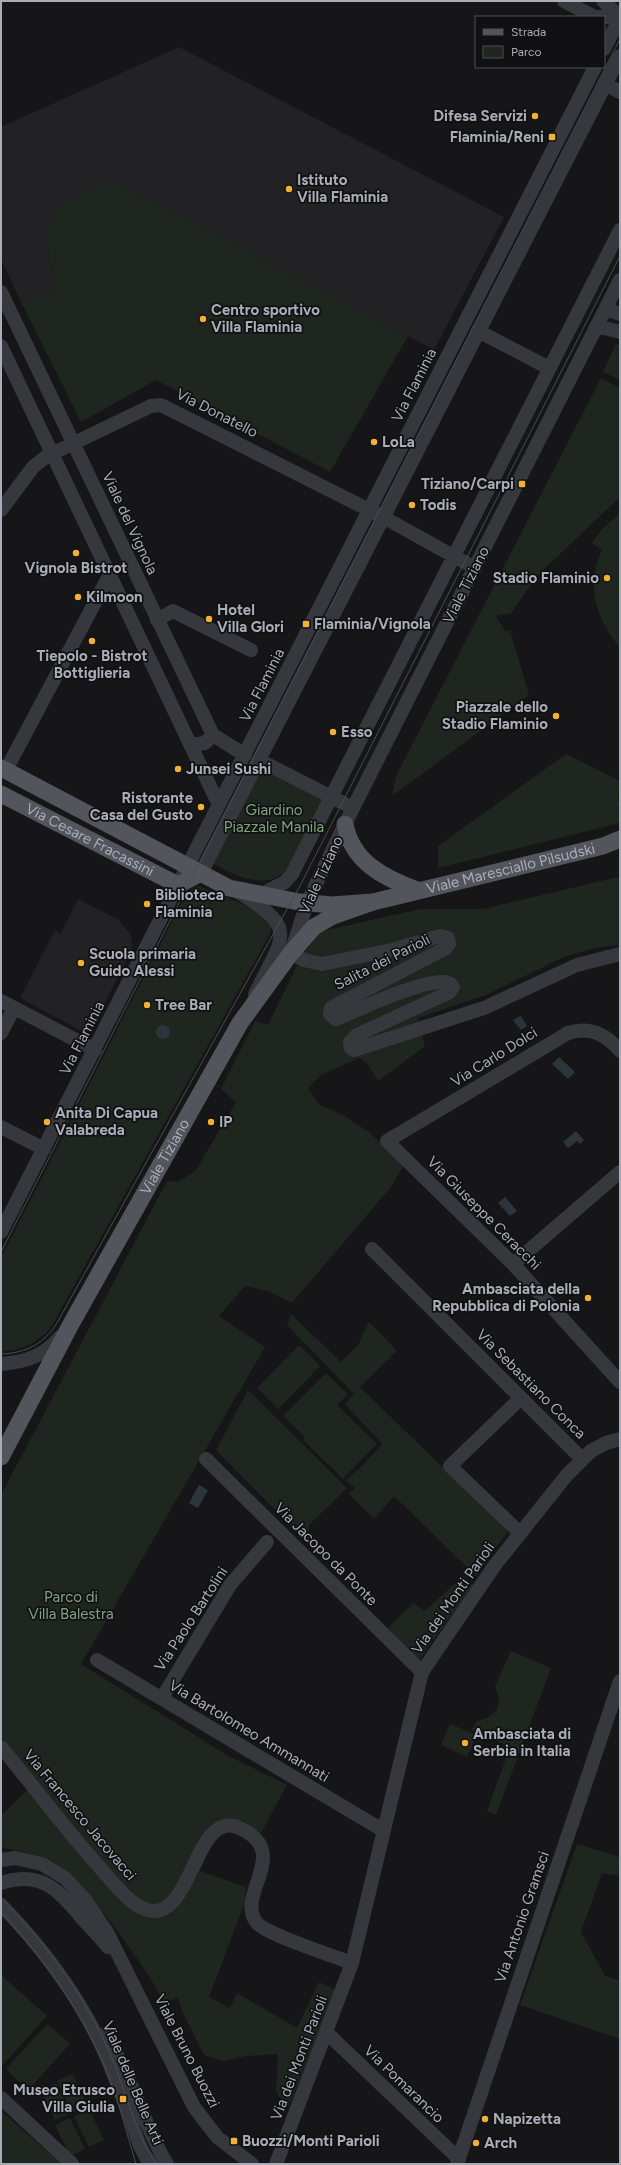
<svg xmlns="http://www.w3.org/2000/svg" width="621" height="2165" font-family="Figtree,sans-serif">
	<rect width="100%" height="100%" fill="#161618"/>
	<!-- built -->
	<path fill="#222225" d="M 179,47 L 504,217 L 434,350 L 247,250 L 108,180 L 47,238 L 54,290 L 21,302 L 1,259 L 1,127 Z
		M 78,899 L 119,920 L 131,935 L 132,949 L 89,1035 L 20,998 L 55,930 L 61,933 Z"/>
	<!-- green -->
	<path fill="#1e261f" d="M 108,180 L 247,250 L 408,336 L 330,472 L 156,380 L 81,422 L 21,302 L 54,290 L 47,238 L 53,211 Z
		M 616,344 L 620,346 L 620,380 L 603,372 Z
		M 601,378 L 620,388 L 620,497 L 538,575 L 511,613 L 496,616 L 505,631 L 510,630 L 529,695 L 392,796 L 396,776 Z
		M 620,513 L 620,648 C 596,618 585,587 602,550 L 592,543 L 602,529 Z
		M 566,754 L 620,781 L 618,801 L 620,803 L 620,823 L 438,868 L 438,846 Z
		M 261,769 L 324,801 L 286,870 C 266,892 234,875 212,863 Z
		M 614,878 L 620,878 L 620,945 L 595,948 L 564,957 L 486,995 L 418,1018 L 425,1046 L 378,1081 L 367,1063 L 359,1058 L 321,1075 L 308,1088 L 320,1105 L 343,1115 L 369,1132 L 404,1165 L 390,1188 L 292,1303 L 268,1291 L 245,1286 L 219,1316 L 265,1347 L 81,1664 L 227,1755 L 287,1785 L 261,1833 L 243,1821 L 224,1822 L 213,1839 L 200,1871 L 246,1887 L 245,1902 L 209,1997 L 230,2008 L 237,1993 L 297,2028 L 319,1982 L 336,1990 L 288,2108 L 276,2092 L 278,2054 L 246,2056 L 224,2061 L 204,2055 L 182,2011 L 178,1997 L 165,2004 C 154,1978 83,1880 59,1866 C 43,1855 20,1852 1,1847 L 1,1816 L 37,1780 L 1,1737 L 1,1495 L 167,1181 L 178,1182 L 196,1170 L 236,1102 L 221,1089 L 255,1021 L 268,1025 L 302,955 L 322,931 L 421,909 L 483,909 Z
		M 198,886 C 215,892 258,908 269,922 C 272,926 271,930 270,934 L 51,1327 C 38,1343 21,1351 1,1351 L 1,1258 L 186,894 L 193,888 Z
		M 291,1314 L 341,1362 L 358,1345 L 369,1322 L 397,1351 L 360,1387 L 508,1531 L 476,1576 L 394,1496 L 374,1519 L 349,1494 L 355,1488 L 345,1481 L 363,1465 L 382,1444 L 345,1404 L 354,1394 L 287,1325 Z
		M 299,1345 L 320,1366 L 278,1409 L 257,1388 Z
		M 326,1373 L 348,1394 L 337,1405 L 377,1444 L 343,1479 L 303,1440 L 305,1437 L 283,1416 Z
		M 248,1390 L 347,1488 L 309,1525 L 309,1544 L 216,1450 Z
		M 463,1576 L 473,1585 L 419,1660 L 388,1628 L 413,1603 L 425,1611 Z
		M 511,1651 L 551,1668 L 496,1815 L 487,1811 L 510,1747 L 471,1730 L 477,1721 L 487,1718 L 497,1710 L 499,1700 L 495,1686 Z
		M 450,1724 L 477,1735 L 467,1757 L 441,1745 Z
		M 577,1844 L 620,1857 L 620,1876 L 602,1873 L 581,1932 L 605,1976 L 620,1981 L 620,2039 L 520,2005 Z
		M 1,1975 L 47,2016 L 1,2067 Z
		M 47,2024 L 70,2044 L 28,2090 L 6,2069 Z
		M 73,2074 L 87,2105 L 72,2112 L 57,2081 Z
		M 56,2083 L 71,2113 L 55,2120 L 41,2090 Z
		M 89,2109 L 104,2140 L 89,2147 L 74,2117 Z
		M 1,2111 L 62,2164 L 1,2164 Z
		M 70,2118 L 85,2149 L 70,2156 L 55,2125 Z"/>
	<!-- water -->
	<path fill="#2c353c" d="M 521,1016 L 527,1026 L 521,1030 L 513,1020 Z
		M156 1032a7 7 0 1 1 14 0a7 7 0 1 1-14 0Z
		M 559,1057 L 575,1072 L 568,1079 L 552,1064 Z
		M 576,1131 L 584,1140 L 580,1144 L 577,1141 L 568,1148 L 563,1142 Z
		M 505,1197 L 517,1211 L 510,1216 L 498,1203 Z
		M 199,1485 L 208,1490 L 198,1508 L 189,1503 Z"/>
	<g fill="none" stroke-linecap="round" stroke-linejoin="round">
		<!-- minor -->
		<path stroke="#37383d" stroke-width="14" d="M 564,1 L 595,17 L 620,17
			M 603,1 L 620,17
			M 604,49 L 620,18
			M 605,84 L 620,92
			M 620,280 L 345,824 L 307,903 L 291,953 L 304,960 L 322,964 L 392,950 L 440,936 L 448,938 L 449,944 L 446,948 L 331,1008 L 330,1014 L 336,1019 C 352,1013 445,967 453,987 L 450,992 L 357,1035 L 350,1042 L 351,1048 L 354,1050 L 484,1008 L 577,965 L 620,954
			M 1,292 L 213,735 L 245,755
			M 606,309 L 620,314
			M 597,326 L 620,332
			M 478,331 L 549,368
			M 1,346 L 219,805
			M 1,510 L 33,467 L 47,456 L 151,406 L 161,405 L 383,517 L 475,568
			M 157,620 L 173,611 L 251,650
			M 191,745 L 205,743 L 213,735
			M 259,760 L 353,808
			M 6,770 L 109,576
			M 201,873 L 620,56
			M 236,891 C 301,929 283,936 255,994
			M 262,894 L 285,882 L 292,874 L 620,230
			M 1,1001 L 95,1050
			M 1,1033 L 14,1008
			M 620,1051 C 606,1034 590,1026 568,1033 L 387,1141 L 513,1264 L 620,1382
			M 1,1127 L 44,1149
			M 1,1232 L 595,67
			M 372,1249 L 582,1459
			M 513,1264 L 620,1172
			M 1,1364 C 26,1362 44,1356 60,1337
			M 206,1459 L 422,1672
			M 520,1533 L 450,1466 L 521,1398
			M 97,1660 L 384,1831
			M 162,1698 L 230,1585 L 267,1542
			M 1,1747 C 33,1785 62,1825 95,1862 C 106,1874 117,1889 130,1900 C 136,1905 145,1911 154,1911 C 194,1911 196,1805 242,1829 C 292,1854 234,1896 257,1923 C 268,1935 333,1956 352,1963
			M 1,1860 L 15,1858 L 42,1864 L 65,1878 L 86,1901 L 108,1934 L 194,2107 L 217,2137 L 252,2164
			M 1,1883 C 40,1870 58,1889 81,1917 C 90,1927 99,1936 108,1947
			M 1,1905 C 45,1950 83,2002 108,2060 C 115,2078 122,2096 129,2114 C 135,2131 139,2150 151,2164
			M 327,2033 L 459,2159
			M 103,2035 C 132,2070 142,2124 167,2164
			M 1,2098 L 72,2164
			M 276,2164 L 352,1963 L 422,1672 L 495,1565 L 566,1476 L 591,1451 L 606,1443 L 620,1439
			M 457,2164 L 620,1681"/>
		<!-- major -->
		<g stroke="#53555c" stroke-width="17">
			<path id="s1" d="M 1,768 L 229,888 L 299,902 L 332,905 L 373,902 L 603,846 L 620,839"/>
			<path id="s2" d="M 1,794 L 178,885 L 201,873"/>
			<path d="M 345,824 C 352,862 384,878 417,890"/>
			<path id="s3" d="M 1,1457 L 71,1324 L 240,1023 L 291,953 L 314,927 L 333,916 L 373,902"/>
		</g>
		<!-- tram -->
		<path stroke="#4a4c52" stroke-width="1" d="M 1,1252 L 620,39
			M 1,1354 C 26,1353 44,1344 57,1323 L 301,884 L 620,256
			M 1,1898 C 47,1944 86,1997 112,2058 C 124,2087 138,2141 157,2164
			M 1,1912 C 46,1961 85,2015 109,2077 C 120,2105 127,2135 136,2164"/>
	</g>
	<!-- markers -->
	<g fill="#f2b134" stroke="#111113" stroke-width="1.5">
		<circle cx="535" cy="116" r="4"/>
		<rect x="548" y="133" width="8" height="8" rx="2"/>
		<circle cx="289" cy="189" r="4"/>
		<circle cx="203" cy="319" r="4"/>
		<circle cx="374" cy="442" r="4"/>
		<rect x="518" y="480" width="8" height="8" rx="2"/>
		<circle cx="412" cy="505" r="4"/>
		<circle cx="76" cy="553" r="4"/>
		<circle cx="607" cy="578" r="4"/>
		<circle cx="78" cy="597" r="4"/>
		<circle cx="209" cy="619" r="4"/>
		<rect x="302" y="620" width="8" height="8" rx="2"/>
		<circle cx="92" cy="641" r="4"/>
		<circle cx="556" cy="716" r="4"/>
		<circle cx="333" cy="732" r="4"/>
		<circle cx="178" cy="769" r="4"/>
		<circle cx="201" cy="807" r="4"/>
		<circle cx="147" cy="904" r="4"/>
		<circle cx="81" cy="963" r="4"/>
		<circle cx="147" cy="1005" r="4"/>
		<circle cx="47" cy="1122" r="4"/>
		<circle cx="211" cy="1122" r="4"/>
		<circle cx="588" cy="1298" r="4"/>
		<circle cx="465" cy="1743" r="4"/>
		<rect x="119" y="2095" width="8" height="8" rx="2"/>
		<circle cx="485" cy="2119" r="4"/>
		<rect x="230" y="2137" width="8" height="8" rx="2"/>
		<circle cx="476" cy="2143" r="4"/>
	</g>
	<g text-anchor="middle" stroke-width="3.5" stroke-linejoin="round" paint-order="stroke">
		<!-- poi labels -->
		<g font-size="15" font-weight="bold" fill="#a8adb8" stroke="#111113" text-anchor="start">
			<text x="527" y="121" text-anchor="end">Difesa Servizi</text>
			<text x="544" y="142" text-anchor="end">Flaminia/Reni</text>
			<text x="297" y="185">Istituto<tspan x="297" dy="17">Villa Flaminia</tspan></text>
			<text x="211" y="315">Centro sportivo<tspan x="211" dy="17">Villa Flaminia</tspan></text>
			<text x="382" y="447">LoLa</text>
			<text x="514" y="489" text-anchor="end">Tiziano/Carpi</text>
			<text x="420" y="510">Todis</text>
			<text x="76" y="573" text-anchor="middle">Vignola Bistrot</text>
			<text x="599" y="583" text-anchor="end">Stadio Flaminio</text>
			<text x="86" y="602">Kilmoon</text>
			<text x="217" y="615">Hotel<tspan x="217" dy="17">Villa Glori</tspan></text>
			<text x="314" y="629">Flaminia/Vignola</text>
			<text x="92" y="661" text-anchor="middle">Tiepolo - Bistrot<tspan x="92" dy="17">Bottiglieria</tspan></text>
			<text x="548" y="712" text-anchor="end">Piazzale dello<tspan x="548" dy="17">Stadio Flaminio</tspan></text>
			<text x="341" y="737">Esso</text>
			<text x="186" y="774">Junsei Sushi</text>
			<text x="193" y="803" text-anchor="end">Ristorante<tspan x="193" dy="17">Casa del Gusto</tspan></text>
			<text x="155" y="900">Biblioteca<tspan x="155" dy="17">Flaminia</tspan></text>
			<text x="89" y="959">Scuola primaria<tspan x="89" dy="17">Guido Alessi</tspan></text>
			<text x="155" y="1010">Tree Bar</text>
			<text x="55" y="1118">Anita Di Capua<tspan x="55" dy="17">Valabreda</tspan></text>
			<text x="219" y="1127">IP</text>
			<text x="580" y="1294" text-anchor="end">Ambasciata della<tspan x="580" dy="17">Repubblica di Polonia</tspan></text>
			<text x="473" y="1739">Ambasciata di<tspan x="473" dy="17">Serbia in Italia</tspan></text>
			<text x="115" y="2095" text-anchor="end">Museo Etrusco<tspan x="115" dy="17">Villa Giulia</tspan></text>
			<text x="493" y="2124">Napizetta</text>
			<text x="242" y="2146">Buozzi/Monti Parioli</text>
			<text x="484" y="2148">Arch</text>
		</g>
		<!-- street labels -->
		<g font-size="15" fill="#a8adb8" stroke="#111113">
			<text transform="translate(414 385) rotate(-63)" y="5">Via Flaminia</text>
			<text transform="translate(217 413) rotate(27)" y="5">Via Donatello</text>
			<text transform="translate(130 523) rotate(65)" y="5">Viale del Vignola</text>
			<text transform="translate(466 585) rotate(-63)" y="5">Viale Tiziano</text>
			<text transform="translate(262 685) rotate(-63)" y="5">Via Flaminia</text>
			<text dy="5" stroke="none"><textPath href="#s2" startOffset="100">Via Cesare Fracassini</textPath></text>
			<text dy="5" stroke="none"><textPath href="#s1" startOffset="545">Viale Maresciallo Pilsudski</textPath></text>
			<text transform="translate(321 875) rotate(-65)" y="5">Viale Tiziano</text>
			<text transform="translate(382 962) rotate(-27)" y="5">Salita dei Parioli</text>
			<text transform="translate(82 1038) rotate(-63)" y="5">Via Flaminia</text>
			<text transform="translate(494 1057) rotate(-32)" y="5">Via Carlo Dolci</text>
			<text dy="5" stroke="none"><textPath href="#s3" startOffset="342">Viale Tiziano</textPath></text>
			<text transform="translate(484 1213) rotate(45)" y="5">Via Giuseppe Ceracchi</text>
			<text transform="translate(531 1384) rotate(45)" y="5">Via Sebastiano Conca</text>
			<text transform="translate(326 1554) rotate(45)" y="5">Via Jacopo da Ponte</text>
			<text transform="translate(453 1598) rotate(-55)" y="5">Via dei Monti Parioli</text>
			<text transform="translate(191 1619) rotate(-57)" y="5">Via Paolo Bartolini</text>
			<text transform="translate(249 1731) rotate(31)" y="5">Via Bartolomeo Ammannati</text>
			<text transform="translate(80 1815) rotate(50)" y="5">Via Francesco Jacovacci</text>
			<text transform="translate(522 1917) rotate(-71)" y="5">Via Antonio Gramsci</text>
			<text transform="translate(187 2051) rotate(63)" y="5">Viale Bruno Buozzi</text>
			<text transform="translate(299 2058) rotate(-69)" y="5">Via dei Monti Parioli</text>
			<text transform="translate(133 2083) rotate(67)" y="5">Viale delle Belle Arti</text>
			<text transform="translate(404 2084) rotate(44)" y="5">Via Pomarancio</text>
		</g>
		<!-- park labels -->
		<g font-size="15" fill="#7fa381" stroke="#111113">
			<text x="274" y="815">Giardino<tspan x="274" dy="17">Piazzale Manila</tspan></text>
			<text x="71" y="1602">Parco di<tspan x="71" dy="17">Villa Balestra</tspan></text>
		</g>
	</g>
	<!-- border -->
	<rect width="621" height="2165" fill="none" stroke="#a8adb8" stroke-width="4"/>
	<!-- legend -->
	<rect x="475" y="16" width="130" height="52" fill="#111113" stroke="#4d4f55"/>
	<rect x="483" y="29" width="20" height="6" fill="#53555c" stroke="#4d4f55"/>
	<text x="511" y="36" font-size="12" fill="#a8adb8">Strada</text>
	<rect x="483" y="46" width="20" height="12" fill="#1e261f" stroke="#4d4f55"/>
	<text x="511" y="56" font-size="12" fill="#a8adb8">Parco</text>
</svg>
